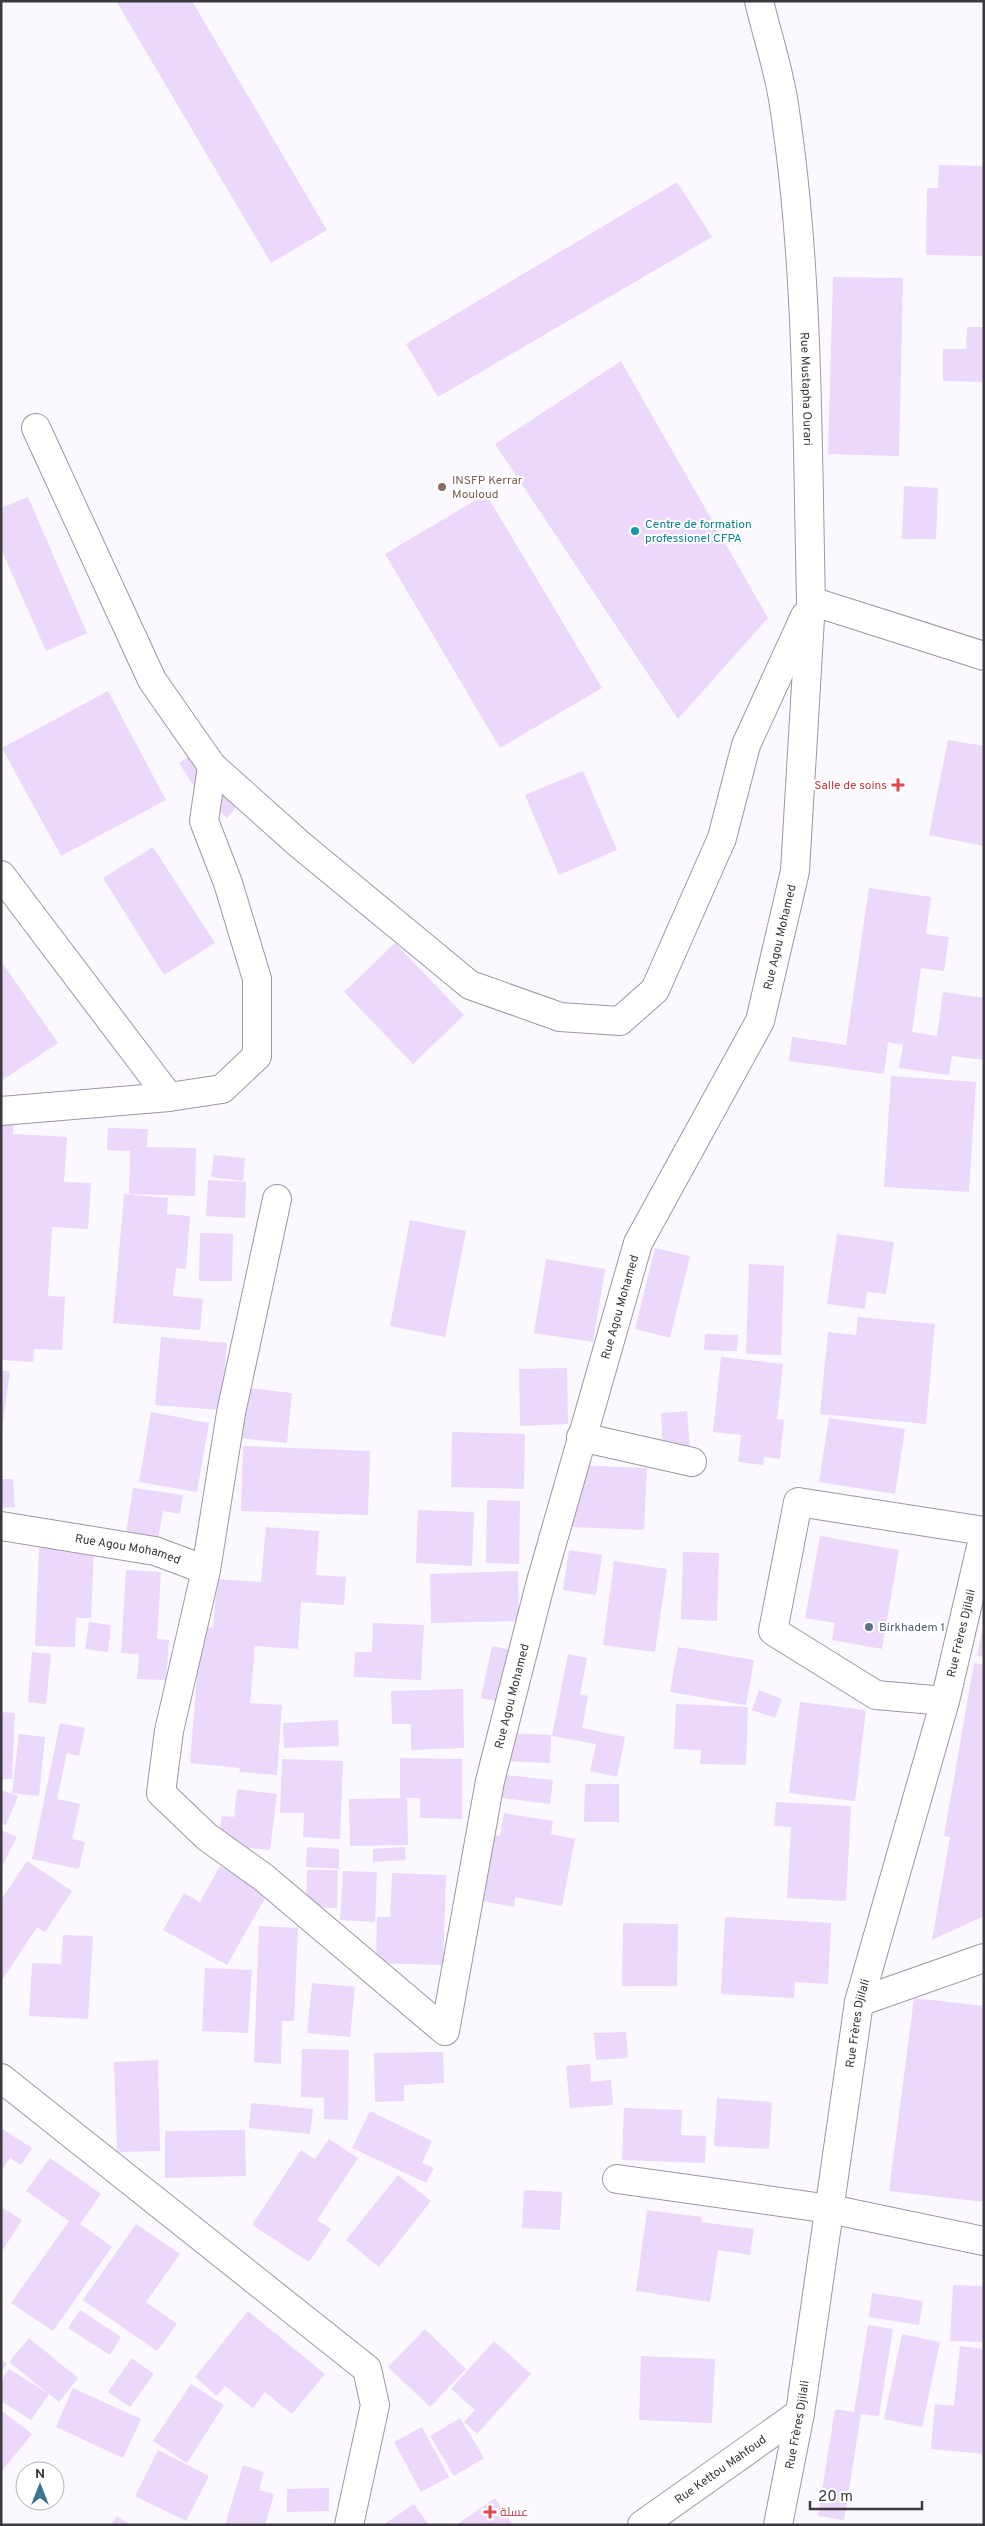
<svg xmlns="http://www.w3.org/2000/svg" width="985" height="2526" font-family="Overpass,Cairo,sans-serif">
	<rect width="100%" height="100%" fill="#fcf8ff"/>
	<!-- building -->
	<path fill="#ebd8fa" d="M 116,1 L 192,1 L 327,230 L 271,263 Z
		M 939,165 L 984,166 L 984,256 L 926,255 L 927,188 L 938,188 Z
		M 677,182 L 712,237 L 438,397 L 406,344 Z
		M 833,277 L 903,278 L 899,456 L 828,454 Z
		M 967,327 L 984,327 L 984,382 L 943,381 L 943,349 L 966,349 Z
		M 621,361 L 768,618 L 678,719 L 495,444 Z
		M 904,486 L 938,488 L 936,539 L 902,539 Z
		M 486,494 L 602,688 L 500,748 L 385,554 Z
		M 28,497 L 87,633 L 46,651 L 1,549 L 1,508 Z
		M 108,691 L 166,800 L 61,856 L 2,748 Z
		M 948,740 L 984,746 L 984,846 L 929,835 Z
		M 194,753 L 213,781 L 197,791 L 179,763 Z
		M 583,771 L 617,850 L 559,875 L 525,795 Z
		M 218,785 L 240,803 L 227,818 L 206,798 Z
		M 153,847 L 215,943 L 164,975 L 103,878 Z
		M 869,888 L 931,897 L 926,934 L 949,937 L 944,971 L 921,968 L 912,1032 L 937,1036 L 943,992 L 984,998 L 984,1060 L 952,1056 L 949,1075 L 899,1068 L 903,1045 L 888,1042 L 884,1074 L 789,1061 L 792,1037 L 846,1045 Z
		M 395,943 L 464,1015 L 413,1064 L 344,992 Z
		M 1,961 L 58,1043 L 1,1081 Z
		M 891,1076 L 976,1082 L 969,1192 L 884,1187 Z
		M 1,1122 L 14,1123 L 13,1134 L 67,1137 L 64,1182 L 91,1183 L 88,1229 L 52,1227 L 48,1296 L 65,1297 L 62,1350 L 34,1349 L 33,1362 L 1,1360 Z
		M 108,1128 L 148,1129 L 147,1147 L 196,1148 L 195,1196 L 129,1194 L 130,1151 L 107,1150 Z
		M 214,1155 L 245,1158 L 243,1181 L 211,1177 Z
		M 208,1180 L 246,1182 L 245,1218 L 206,1216 Z
		M 124,1194 L 168,1198 L 167,1214 L 190,1216 L 186,1269 L 176,1268 L 173,1296 L 203,1299 L 200,1330 L 113,1323 Z
		M 410,1220 L 466,1231 L 445,1337 L 390,1326 Z
		M 200,1233 L 233,1234 L 232,1281 L 199,1281 Z
		M 837,1234 L 894,1242 L 886,1294 L 867,1292 L 865,1309 L 827,1304 Z
		M 655,1248 L 690,1256 L 670,1338 L 635,1329 Z
		M 546,1259 L 605,1269 L 593,1342 L 534,1333 Z
		M 749,1264 L 784,1266 L 781,1355 L 746,1354 Z
		M 858,1317 L 935,1324 L 926,1424 L 820,1414 L 828,1332 L 856,1335 Z
		M 705,1334 L 738,1335 L 737,1351 L 704,1350 Z
		M 161,1337 L 227,1343 L 221,1410 L 155,1405 Z
		M 721,1357 L 783,1364 L 777,1419 L 784,1420 L 780,1459 L 764,1457 L 763,1465 L 738,1462 L 741,1435 L 713,1432 Z
		M 567,1368 L 568,1424 L 520,1426 L 519,1369 Z
		M 1,1370 L 10,1372 L 2,1428 L 1,1428 Z
		M 246,1388 L 292,1393 L 287,1443 L 240,1438 Z
		M 687,1411 L 690,1449 L 663,1451 L 661,1413 Z
		M 151,1412 L 209,1423 L 197,1492 L 139,1482 Z
		M 829,1418 L 905,1429 L 895,1494 L 819,1482 Z
		M 452,1432 L 525,1434 L 524,1489 L 451,1487 Z
		M 243,1446 L 370,1451 L 368,1515 L 241,1511 Z
		M 575,1465 L 647,1468 L 644,1530 L 572,1527 Z
		M 1,1479 L 13,1479 L 15,1507 L 1,1508 Z
		M 133,1488 L 183,1495 L 180,1514 L 163,1511 L 157,1545 L 125,1540 Z
		M 487,1500 L 520,1501 L 519,1564 L 486,1563 Z
		M 418,1510 L 474,1512 L 472,1566 L 416,1563 Z
		M 266,1527 L 319,1531 L 316,1575 L 346,1577 L 344,1605 L 301,1602 L 298,1649 L 255,1646 L 250,1703 L 282,1705 L 277,1775 L 239,1772 L 240,1768 L 190,1763 L 201,1626 L 213,1628 L 217,1579 L 261,1582 Z
		M 820,1536 L 899,1550 L 882,1649 L 832,1640 L 835,1623 L 805,1618 Z
		M 39,1548 L 94,1550 L 91,1618 L 76,1618 L 75,1647 L 35,1646 Z
		M 569,1550 L 602,1555 L 596,1595 L 563,1590 Z
		M 683,1552 L 719,1553 L 717,1621 L 681,1619 Z
		M 614,1561 L 667,1569 L 655,1652 L 603,1645 Z
		M 126,1570 L 161,1572 L 157,1639 L 169,1640 L 166,1680 L 137,1679 L 139,1654 L 121,1653 Z
		M 518,1571 L 519,1621 L 431,1623 L 430,1574 Z
		M 89,1622 L 111,1625 L 108,1652 L 85,1649 Z
		M 373,1623 L 424,1625 L 421,1680 L 354,1677 L 355,1652 L 372,1652 Z
		M 983,1627 L 984,1627 L 984,1657 L 977,1656 Z
		M 492,1646 L 513,1650 L 502,1702 L 481,1698 Z
		M 678,1647 L 754,1660 L 746,1705 L 670,1692 Z
		M 32,1652 L 51,1654 L 46,1704 L 28,1702 Z
		M 568,1654 L 587,1658 L 580,1694 L 588,1696 L 582,1728 L 625,1737 L 617,1777 L 590,1771 L 596,1744 L 552,1736 Z
		M 974,1663 L 984,1665 L 984,1916 L 932,1940 L 950,1837 L 944,1836 Z
		M 463,1689 L 464,1748 L 411,1750 L 411,1724 L 392,1724 L 391,1691 Z
		M 759,1690 L 782,1699 L 775,1718 L 752,1710 Z
		M 800,1702 L 866,1710 L 855,1801 L 789,1793 Z
		M 676,1704 L 748,1707 L 746,1765 L 700,1764 L 701,1750 L 674,1749 Z
		M 1,1712 L 15,1713 L 12,1779 L 1,1779 Z
		M 338,1720 L 339,1746 L 284,1748 L 283,1723 Z
		M 60,1723 L 85,1728 L 79,1756 L 67,1753 L 57,1799 L 80,1804 L 72,1839 L 85,1842 L 79,1869 L 32,1859 Z
		M 506,1733 L 551,1735 L 550,1763 L 505,1761 Z
		M 19,1734 L 45,1737 L 39,1796 L 12,1793 Z
		M 400,1758 L 462,1759 L 462,1819 L 420,1818 L 420,1798 L 400,1798 Z
		M 282,1759 L 343,1761 L 340,1839 L 303,1837 L 304,1813 L 280,1813 Z
		M 505,1775 L 553,1780 L 550,1804 L 502,1798 Z
		M 585,1784 L 619,1784 L 619,1822 L 584,1822 Z
		M 237,1789 L 277,1794 L 270,1850 L 218,1844 L 222,1816 L 234,1817 Z
		M 1,1790 L 18,1796 L 6,1825 L 1,1823 Z
		M 407,1798 L 408,1845 L 350,1846 L 349,1799 Z
		M 776,1802 L 851,1806 L 846,1901 L 787,1898 L 791,1827 L 774,1826 Z
		M 504,1813 L 553,1821 L 551,1834 L 575,1839 L 562,1906 L 515,1897 L 514,1907 L 473,1899 L 486,1833 L 500,1836 Z
		M 1,1830 L 17,1837 L 1,1868 Z
		M 307,1847 L 339,1849 L 339,1869 L 306,1867 Z
		M 405,1847 L 406,1860 L 373,1862 L 373,1849 Z
		M 27,1861 L 72,1891 L 45,1932 L 37,1927 L 1,1982 L 1,1900 Z
		M 220,1866 L 268,1893 L 227,1965 L 163,1930 L 184,1893 L 200,1902 Z
		M 307,1870 L 338,1870 L 337,1908 L 306,1907 Z
		M 343,1871 L 377,1872 L 375,1922 L 340,1920 Z
		M 392,1873 L 446,1875 L 443,1965 L 376,1963 L 377,1917 L 390,1917 Z
		M 725,1917 L 831,1923 L 828,1984 L 795,1982 L 794,1998 L 721,1994 Z
		M 623,1923 L 678,1924 L 677,1986 L 622,1986 Z
		M 259,1926 L 298,1928 L 294,2021 L 282,2021 L 281,2064 L 254,2062 Z
		M 63,1935 L 93,1936 L 88,2019 L 29,2016 L 32,1963 L 61,1964 Z
		M 205,1968 L 252,1970 L 248,2033 L 202,2031 Z
		M 312,1983 L 355,1987 L 350,2037 L 307,2033 Z
		M 914,1998 L 984,2006 L 984,2202 L 889,2191 Z
		M 626,2032 L 628,2058 L 596,2060 L 594,2033 Z
		M 302,2049 L 349,2050 L 348,2120 L 324,2119 L 324,2098 L 301,2097 Z
		M 443,2052 L 444,2083 L 404,2085 L 404,2101 L 375,2102 L 374,2053 Z
		M 158,2060 L 160,2151 L 117,2152 L 114,2062 Z
		M 590,2064 L 591,2082 L 611,2080 L 613,2105 L 570,2108 L 566,2066 Z
		M 717,2098 L 772,2102 L 769,2149 L 714,2146 Z
		M 251,2103 L 313,2109 L 310,2134 L 249,2128 Z
		M 624,2108 L 682,2110 L 681,2135 L 706,2136 L 705,2163 L 622,2160 Z
		M 370,2111 L 432,2141 L 422,2163 L 434,2168 L 426,2183 L 352,2148 Z
		M 1,2128 L 32,2148 L 21,2165 L 10,2158 L 1,2171 Z
		M 245,2130 L 246,2176 L 165,2178 L 165,2131 Z
		M 329,2139 L 358,2158 L 317,2220 L 331,2229 L 309,2262 L 252,2225 L 301,2150 L 315,2159 Z
		M 50,2158 L 101,2194 L 80,2224 L 112,2247 L 53,2331 L 11,2303 L 69,2221 L 26,2191 Z
		M 398,2175 L 431,2201 L 379,2267 L 346,2240 Z
		M 524,2190 L 562,2192 L 560,2230 L 522,2228 Z
		M 1,2207 L 22,2220 L 1,2253 Z
		M 647,2210 L 702,2217 L 701,2222 L 754,2229 L 750,2255 L 718,2250 L 710,2302 L 636,2291 Z
		M 136,2224 L 180,2254 L 146,2302 L 177,2324 L 157,2351 L 83,2300 Z
		M 953,2285 L 984,2286 L 984,2342 L 950,2341 Z
		M 872,2293 L 923,2301 L 919,2325 L 869,2317 Z
		M 80,2310 L 121,2337 L 110,2355 L 68,2328 Z
		M 248,2311 L 325,2374 L 292,2414 L 265,2392 L 253,2408 L 225,2386 L 217,2396 L 195,2377 Z
		M 868,2325 L 893,2329 L 879,2416 L 861,2414 L 844,2520 L 818,2516 L 835,2409 L 854,2412 Z
		M 425,2329 L 466,2369 L 430,2407 L 388,2367 Z
		M 902,2334 L 940,2342 L 922,2427 L 884,2419 Z
		M 29,2338 L 78,2378 L 59,2402 L 9,2362 Z
		M 494,2341 L 531,2374 L 477,2434 L 464,2422 L 475,2410 L 451,2389 Z
		M 960,2346 L 984,2349 L 984,2454 L 931,2449 L 935,2404 L 954,2406 Z
		M 641,2356 L 715,2359 L 712,2423 L 639,2420 Z
		M 132,2358 L 154,2374 L 130,2407 L 108,2392 Z
		M 1,2360 L 7,2364 L 1,2371 Z
		M 9,2369 L 49,2394 L 31,2420 L 1,2401 L 1,2381 Z
		M 191,2384 L 224,2405 L 187,2463 L 153,2441 Z
		M 73,2388 L 141,2419 L 123,2458 L 56,2427 Z
		M 1,2410 L 32,2434 L 1,2472 Z
		M 460,2418 L 484,2458 L 454,2476 L 430,2436 Z
		M 422,2427 L 449,2477 L 421,2492 L 394,2442 Z
		M 158,2450 L 209,2476 L 186,2521 L 135,2496 Z
		M 243,2465 L 264,2472 L 259,2490 L 274,2494 L 265,2525 L 225,2525 Z
		M 329,2488 L 329,2511 L 287,2512 L 287,2489 Z
		M 495,2498 L 513,2525 L 456,2525 Z
		M 414,2504 L 429,2525 L 383,2525 Z
		M 117,2516 L 130,2525 L 111,2525 Z"/>
	<g fill="none" stroke-linecap="round" stroke-linejoin="round">
		<!-- minor casing -->
		<g stroke="#9e96a4" stroke-width="30">
			<g id="minor">
				<path id="s1" d="M 759,1 C 767,35 779,70 784,105 C 809,268 807,436 811,601 L 984,656"/>
				<path d="M 36,428 L 152,680 L 212,766 L 298,843 L 470,985 L 560,1017 L 620,1021 L 655,990 L 722,838 L 746,745 L 805,616"/>
				<path d="M 1,875 L 169,1097"/>
				<path d="M 1,1111 L 169,1097 L 222,1089 L 257,1056 L 257,979 L 228,883 L 204,821 L 212,766"/>
				<path id="s2" d="M 277,1199 L 231,1413 L 206,1570 L 169,1731 L 161,1793 L 207,1837 L 263,1877 L 445,2031 L 490,1781 L 540,1585 L 638,1243 L 760,1021 L 795,871 L 811,601"/>
				<path d="M 581,1437 L 692,1462"/>
				<path id="s3" d="M 1,1526 L 155,1551 L 206,1570"/>
				<path d="M 945,1701 L 876,1695 L 773,1631 L 798,1502 L 984,1531"/>
				<path d="M 859,2002 L 984,1958"/>
				<path d="M 1,2078 L 367,2369 L 375,2405 L 349,2525"/>
				<path d="M 617,2179 L 830,2209 L 984,2241"/>
				<path id="s4" d="M 642,2525 L 800,2413"/>
			</g>
		</g>
		<!-- major casing -->
		<g stroke="#9e96a4" stroke-width="30">
			<g id="major">
				<path id="s5" d="M 778,2525 L 800,2413 L 859,2002 L 945,1701 L 984,1534"/>
			</g>
		</g>
		<!-- minor -->
		<use href="#minor" stroke="#fff" stroke-width="28"/>
		<!-- major -->
		<use href="#major" stroke="#fff" stroke-width="28"/>
	</g>
	<!-- markers -->
	<circle fill="#8d6e63" stroke="#fff" stroke-width="2" cx="442" cy="487" r="5"/>
	<circle fill="#0f9aa8" stroke="#fff" stroke-width="2" cx="635" cy="531" r="5"/>
	<g fill="#e0444e" stroke="#fff" stroke-width="2">
		<path d="M895.5 777.5h5v5h5v5h-5v5h-5v-5h-5v-5h5z"/>
		<path d="M487.5 2504.5h5v5h5v5h-5v5h-5v-5h-5v-5h5z"/>
	</g>
	<circle fill="#5c6f8a" stroke="#fff" stroke-width="2" cx="869" cy="1627" r="5"/>
	<g text-anchor="middle" stroke-width="4" stroke-linejoin="round" paint-order="stroke">
		<!-- street labels -->
		<g font-size="12" fill="#3b383e" stroke="#fff">
			<text dy="4" stroke="none"><textPath href="#s1" startOffset="392">Rue Mustapha Ourari</textPath></text>
			<text dy="4" stroke="none"><textPath href="#s2" startOffset="2128">Rue Agou Mohamed</textPath></text>
			<text dy="4" stroke="none"><textPath href="#s2" startOffset="1722">Rue Agou Mohamed</textPath></text>
			<text dy="4" stroke="none"><textPath href="#s3" startOffset="129">Rue Agou Mohamed</textPath></text>
			<text dy="4" stroke="none"><textPath href="#s5" startOffset="912">Rue Frères Djilali</textPath></text>
			<text dy="4" stroke="none"><textPath href="#s2" startOffset="1318">Rue Agou Mohamed</textPath></text>
			<text dy="4" stroke="none"><textPath href="#s5" startOffset="508">Rue Frères Djilali</textPath></text>
			<text dy="4" stroke="none"><textPath href="#s5" startOffset="102">Rue Frères Djilali</textPath></text>
			<text dy="4" stroke="none"><textPath href="#s4" startOffset="96">Rue Kettou Mahfoud</textPath></text>
		</g>
		<!-- education labels -->
		<g font-size="12" fill="#785e54" stroke="#fff" text-anchor="start">
			<text x="452" y="484">INSFP Kerrar<tspan x="452" dy="14">Mouloud</tspan></text>
		</g>
		<!-- culture labels -->
		<g font-size="12" fill="#0d838f" stroke="#fff" text-anchor="start">
			<text x="645" y="528">Centre de formation<tspan x="645" dy="14">professionel CFPA</tspan></text>
		</g>
		<!-- health labels -->
		<g font-size="12" fill="#be3a42" stroke="#fff" text-anchor="end">
			<text x="887" y="789">Salle de soins</text>
			<text x="500" y="2516" text-anchor="start">عسلة</text>
		</g>
		<!-- service labels -->
		<g font-size="12" fill="#4e5e75" stroke="#fff" text-anchor="start">
			<text x="879" y="1631">Birkhadem 1</text>
		</g>
	</g>
	<!-- border -->
	<rect width="985" height="2526" fill="none" stroke="#3b383e" stroke-width="5"/>
	<!-- north arrow -->
	<g transform="translate(40 2486)"><circle r="24" fill="#ffffff" stroke="#b1afb2"/>
	<path d="M0-4L9 19L0 12L-9 19Z" fill="#3d768f"/>
	<text y="-8" font-size="14" font-weight="bold" text-anchor="middle" fill="#3b383e">N</text>
	</g>
	<!-- scale -->
	<path d="M810 2501v8h112v-8" fill="none" stroke="#3b383e" stroke-width="2.5"/>
	<text x="818" y="2501" font-size="15" fill="#3b383e" stroke="#ffffff" stroke-width="4" paint-order="stroke">20 m</text>
</svg>
